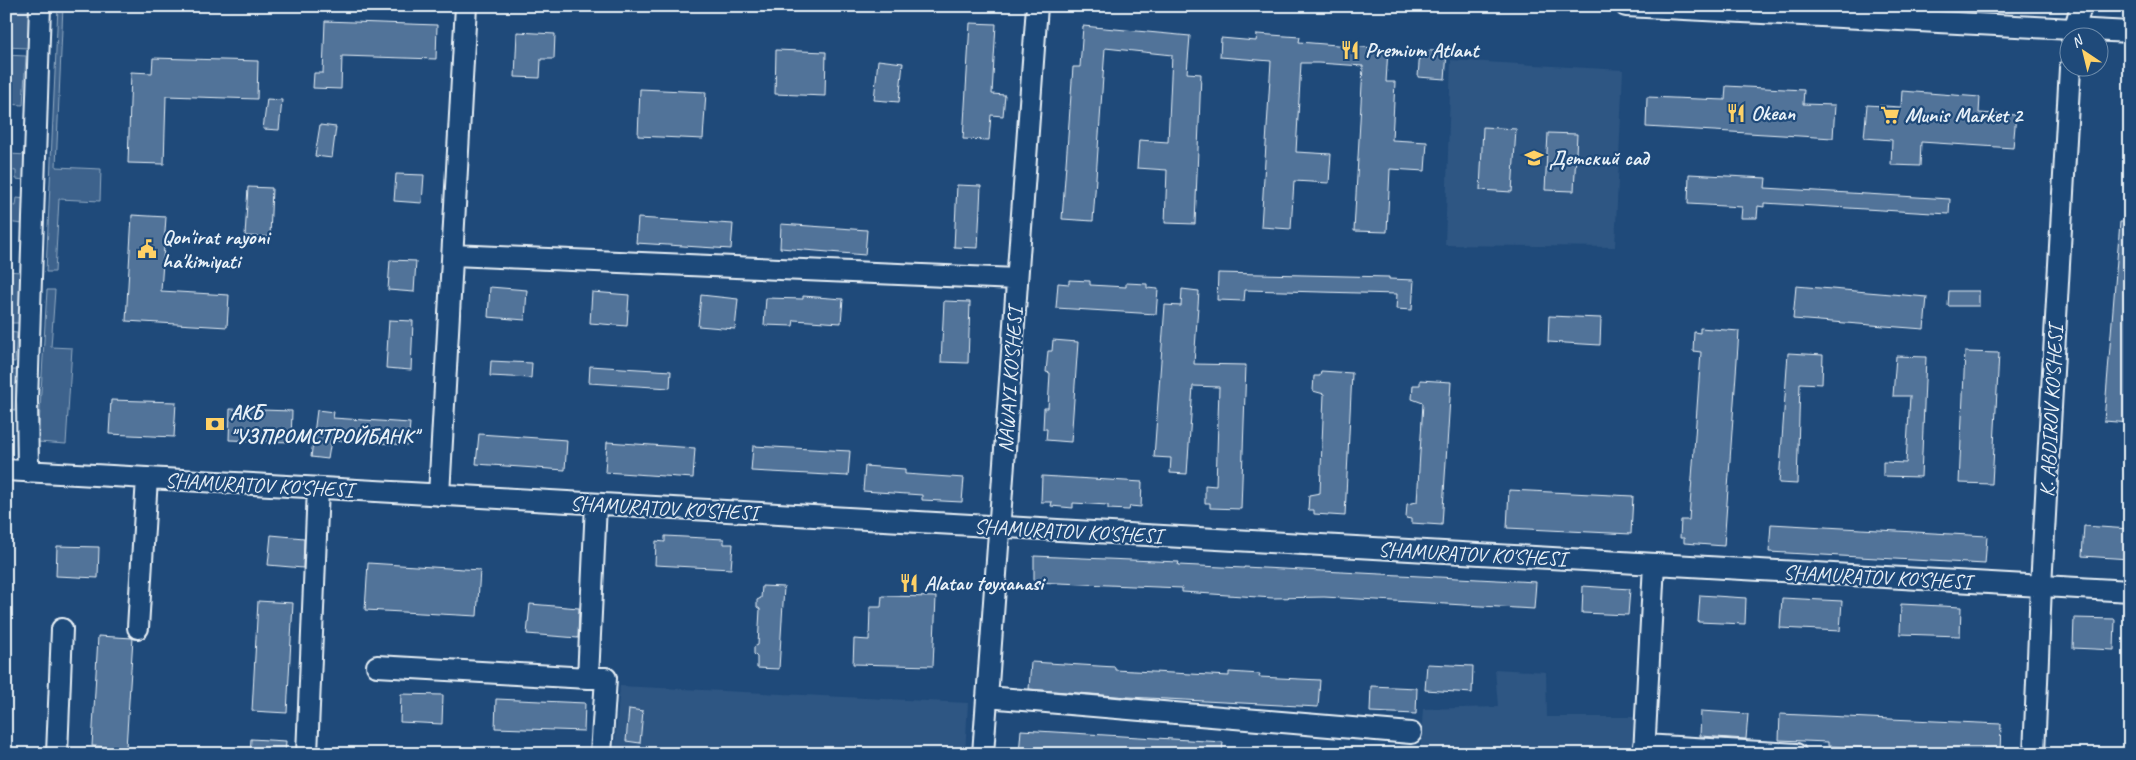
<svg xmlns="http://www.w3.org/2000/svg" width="2136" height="760" font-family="Caveat,sans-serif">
	<rect width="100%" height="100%" fill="#1f4a7a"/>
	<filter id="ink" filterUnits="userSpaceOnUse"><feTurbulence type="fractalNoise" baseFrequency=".02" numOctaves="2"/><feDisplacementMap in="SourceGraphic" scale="10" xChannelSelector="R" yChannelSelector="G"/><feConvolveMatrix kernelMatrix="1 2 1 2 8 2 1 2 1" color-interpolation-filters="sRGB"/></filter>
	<g filter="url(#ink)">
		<!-- built -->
		<path fill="#2e5683" d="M 1451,60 L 1623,70 L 1615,247 L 1445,245 Z
			M 1495,669 L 1546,672 L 1547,717 L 1637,717 L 1636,754 L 1420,754 L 1423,709 L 1498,707 Z
			M 620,686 L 968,703 L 965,754 L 614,754 Z"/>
		<!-- green -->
		<path fill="#3c628c" stroke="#92aac2" d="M 6,6 L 30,6 L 28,48 L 6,47 Z
			M 58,6 L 63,6 L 56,167 L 101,169 L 100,201 L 59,199 L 55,272 L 46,272 Z
			M 6,55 L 26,56 L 23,105 L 6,104 Z
			M 9,154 L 27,155 L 24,180 L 16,179 L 16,171 L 7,170 Z
			M 17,198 L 25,199 L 23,224 L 6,222 L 6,205 L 16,206 Z
			M 6,271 L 21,272 L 19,323 L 6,323 Z
			M 47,290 L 55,290 L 51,347 L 72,348 L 66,444 L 38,442 Z
			M 6,332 L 17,333 L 15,362 L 6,361 Z
			M 6,370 L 17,370 L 15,410 L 6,409 Z"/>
		<!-- building -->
		<path fill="#517399" stroke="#e8f1f8" d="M 325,21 L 437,25 L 436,59 L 342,56 L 341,89 L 313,88 L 314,73 L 323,73 Z
			M 970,23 L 996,24 L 992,94 L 1005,95 L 1003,116 L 991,115 L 989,140 L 963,139 Z
			M 1083,26 L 1190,36 L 1187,73 L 1201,74 L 1195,224 L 1165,223 L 1167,170 L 1137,168 L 1139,140 L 1168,142 L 1172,55 L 1105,48 L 1093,221 L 1062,219 L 1073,67 L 1080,67 Z
			M 517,32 L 555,34 L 554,59 L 541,59 L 540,78 L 515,77 Z
			M 1257,34 L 1300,37 L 1299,42 L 1388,49 L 1386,82 L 1395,82 L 1392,140 L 1427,142 L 1425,171 L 1390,169 L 1387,232 L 1354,231 L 1363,66 L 1318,63 L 1301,63 L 1296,152 L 1331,154 L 1329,183 L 1294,181 L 1291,229 L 1261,227 L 1271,61 L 1220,57 L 1221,38 L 1256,41 Z
			M 776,50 L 826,52 L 825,96 L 775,94 Z
			M 1420,50 L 1447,52 L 1445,79 L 1418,77 Z
			M 153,58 L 258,61 L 257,99 L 166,96 L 164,164 L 128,163 L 131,72 L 152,73 Z
			M 878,60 L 903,63 L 899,102 L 874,100 Z
			M 1726,86 L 1804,90 L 1803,104 L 1835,105 L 1833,138 L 1646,127 L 1647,97 L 1725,100 Z
			M 640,89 L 706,92 L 703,139 L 638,136 Z
			M 1902,91 L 1980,97 L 1979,113 L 2016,115 L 2013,148 L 1921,142 L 1920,166 L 1891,165 L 1892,140 L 1864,138 L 1867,105 L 1901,107 Z
			M 267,99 L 282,100 L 279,130 L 263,129 Z
			M 320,125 L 336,127 L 332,158 L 315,156 Z
			M 1483,127 L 1516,129 L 1512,192 L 1480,190 Z
			M 1548,133 L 1577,134 L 1574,191 L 1545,190 Z
			M 396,174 L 424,175 L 422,203 L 394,201 Z
			M 1689,174 L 1766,178 L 1765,188 L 1950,199 L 1949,214 L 1764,203 L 1764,207 L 1758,206 L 1757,218 L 1741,218 L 1742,207 L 1688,204 Z
			M 957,185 L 981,186 L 978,248 L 954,247 Z
			M 248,187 L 272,188 L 270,237 L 245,236 Z
			M 132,215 L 166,217 L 161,291 L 229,295 L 227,327 L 126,321 Z
			M 638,218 L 733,224 L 731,249 L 636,243 Z
			M 2120,222 L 2130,222 L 2130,423 L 2104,421 Z
			M 781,224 L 867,230 L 865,255 L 780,248 Z
			M 390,260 L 416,261 L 414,292 L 388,290 Z
			M 1218,273 L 1389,277 L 1389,279 L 1414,280 L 1412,310 L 1396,309 L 1397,294 L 1245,290 L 1244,301 L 1217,300 Z
			M 1069,280 L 1090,281 L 1090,285 L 1126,287 L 1126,283 L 1147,284 L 1147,288 L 1158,289 L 1156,314 L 1056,308 L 1058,283 L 1069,284 Z
			M 1796,286 L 1927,297 L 1924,329 L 1793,319 Z
			M 490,287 L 527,290 L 525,320 L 488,317 Z
			M 1182,289 L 1199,291 L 1194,364 L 1246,365 L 1241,509 L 1210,508 L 1210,503 L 1205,503 L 1205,485 L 1216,486 L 1219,387 L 1193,386 L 1187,474 L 1170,473 L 1171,458 L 1154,457 L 1165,305 L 1181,306 Z
			M 1949,291 L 1979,291 L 1979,306 L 1948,306 Z
			M 592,292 L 629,295 L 627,326 L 590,323 Z
			M 701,295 L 738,299 L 735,329 L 698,326 Z
			M 803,296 L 843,299 L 841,323 L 794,320 L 793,326 L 764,325 L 766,298 L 803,299 Z
			M 944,301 L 970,302 L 968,363 L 941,362 Z
			M 1549,316 L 1601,318 L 1600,345 L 1548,342 Z
			M 389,320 L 413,321 L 411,370 L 386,368 Z
			M 1700,328 L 1739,331 L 1724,546 L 1684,543 L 1684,538 L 1680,538 L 1681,520 L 1689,520 L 1701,352 L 1693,351 L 1694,332 L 1700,333 Z
			M 1053,340 L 1078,342 L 1071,442 L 1046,440 L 1047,429 L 1043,429 L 1044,408 L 1048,408 L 1050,373 L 1046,372 L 1048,351 L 1052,351 Z
			M 1965,352 L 1999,353 L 1992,484 L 1959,483 Z
			M 1788,353 L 1823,355 L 1822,384 L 1800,383 L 1797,484 L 1779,483 Z
			M 1896,356 L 1926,357 L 1921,477 L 1883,476 L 1883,462 L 1906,463 L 1910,396 L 1893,396 Z
			M 491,361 L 532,363 L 531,378 L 490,376 Z
			M 590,366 L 671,371 L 670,388 L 589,383 Z
			M 1321,371 L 1352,373 L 1345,516 L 1314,514 L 1314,510 L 1308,510 L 1309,495 L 1320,493 L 1324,394 L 1313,391 L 1314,376 L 1320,376 Z
			M 1420,380 L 1451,382 L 1442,525 L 1411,523 L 1411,519 L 1406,518 L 1407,504 L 1417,502 L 1423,403 L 1412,399 L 1413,385 L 1420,385 Z
			M 111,400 L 176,402 L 174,437 L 109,434 Z
			M 230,409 L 292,411 L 291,442 L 229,440 Z
			M 317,410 L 334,412 L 333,418 L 410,423 L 408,445 L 331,440 L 328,459 L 311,457 Z
			M 479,434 L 567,440 L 565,470 L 476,464 Z
			M 607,442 L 695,448 L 693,478 L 605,472 Z
			M 753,446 L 850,451 L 848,476 L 751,471 Z
			M 865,466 L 905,469 L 905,474 L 964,478 L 962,502 L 922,500 L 922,495 L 863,491 Z
			M 1042,476 L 1142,482 L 1141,507 L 1130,506 L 1129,510 L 1108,509 L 1108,505 L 1073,503 L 1073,508 L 1051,506 L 1052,502 L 1041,502 Z
			M 1509,490 L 1633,496 L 1631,534 L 1507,528 Z
			M 1771,524 L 1987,536 L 1985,564 L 1769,552 Z
			M 2084,526 L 2130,529 L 2130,559 L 2082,556 Z
			M 271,535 L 304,538 L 303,568 L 268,565 Z
			M 665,536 L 724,539 L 724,544 L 733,544 L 731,569 L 655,565 L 656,541 L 665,542 Z
			M 57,546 L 99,547 L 98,578 L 56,576 Z
			M 1034,556 L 1179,562 L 1178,565 L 1244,568 L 1244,567 L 1536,582 L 1534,609 L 1324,597 L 1273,598 L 1182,592 L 1182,588 L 1034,582 Z
			M 368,563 L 480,570 L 477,616 L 365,610 Z
			M 762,586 L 784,587 L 779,669 L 757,668 L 757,657 L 754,654 L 754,647 L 758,645 L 760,609 L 757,607 L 757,600 L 761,598 Z
			M 1583,586 L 1630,589 L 1628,615 L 1582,613 Z
			M 1700,595 L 1746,598 L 1745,624 L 1698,622 Z
			M 882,596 L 936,597 L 933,666 L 853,664 L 854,639 L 869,640 L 870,607 L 881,607 Z
			M 1782,598 L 1842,601 L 1840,631 L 1780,628 Z
			M 258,601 L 293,603 L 287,713 L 252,711 Z
			M 530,604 L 579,608 L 578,638 L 527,634 Z
			M 1901,604 L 1961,607 L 1960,636 L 1900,634 Z
			M 2074,618 L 2115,619 L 2114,650 L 2073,648 Z
			M 98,636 L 133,638 L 126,748 L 92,746 Z
			M 1031,662 L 1115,667 L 1115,670 L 1229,676 L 1229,672 L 1260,674 L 1259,677 L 1320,680 L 1318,707 L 1128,697 L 1029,689 Z
			M 1427,664 L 1473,666 L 1472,693 L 1425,690 Z
			M 1371,686 L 1417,688 L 1416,714 L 1370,712 Z
			M 401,694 L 443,695 L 442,724 L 400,722 Z
			M 496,699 L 585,703 L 584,731 L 495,728 Z
			M 629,709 L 643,711 L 640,743 L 626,741 Z
			M 1701,711 L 1748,714 L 1746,739 L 1700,736 Z
			M 1780,714 L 2001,724 L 2000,754 L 1828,746 L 1828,742 L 1779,740 Z
			M 1021,730 L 1223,742 L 1222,754 L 1019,754 Z
			M 251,739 L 286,741 L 285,754 L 250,754 Z"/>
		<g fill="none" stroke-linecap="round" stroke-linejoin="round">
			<!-- minor casing -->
			<g stroke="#e8f1f8" stroke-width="24">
				<path id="minor" d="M 1626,6 L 2130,32
					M 2072,38 L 2081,6
					M 453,255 L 1017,279
					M 6,470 L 2130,591
					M 28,472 L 27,400 L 40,6
					M 439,495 L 466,6
					M 596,504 L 588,678 L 606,678 L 601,754
					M 138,628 L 147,478
					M 377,666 L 588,678
					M 987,697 L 1411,733
					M 1644,745 L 1796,754
					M 57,754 L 62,629
					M 307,754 L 318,488
					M 983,754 L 1037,6
					M 1644,754 L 1654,564
					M 2034,754 L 2041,586 L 2070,68"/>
			</g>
			<!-- minor -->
			<use href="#minor" stroke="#1f4a7a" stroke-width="20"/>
		</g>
	</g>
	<!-- icons -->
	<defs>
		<g id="restaurant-bare" transform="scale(1.5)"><path d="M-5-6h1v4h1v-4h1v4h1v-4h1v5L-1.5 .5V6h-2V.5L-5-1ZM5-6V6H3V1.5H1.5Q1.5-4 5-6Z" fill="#ffd166" stroke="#1f4a7a" stroke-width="2.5" paint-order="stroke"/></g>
		<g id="supermarket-bare" transform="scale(1.5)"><path d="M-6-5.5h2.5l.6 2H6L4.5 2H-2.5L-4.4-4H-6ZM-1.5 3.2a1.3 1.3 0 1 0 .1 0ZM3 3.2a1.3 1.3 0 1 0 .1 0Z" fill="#ffd166" stroke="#1f4a7a" stroke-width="2.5" paint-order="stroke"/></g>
		<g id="school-bare" transform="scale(1.5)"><path d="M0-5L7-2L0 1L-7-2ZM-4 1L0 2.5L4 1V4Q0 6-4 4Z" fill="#ffd166" stroke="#1f4a7a" stroke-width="2.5" paint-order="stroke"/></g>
		<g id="civic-bare" transform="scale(1.5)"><path d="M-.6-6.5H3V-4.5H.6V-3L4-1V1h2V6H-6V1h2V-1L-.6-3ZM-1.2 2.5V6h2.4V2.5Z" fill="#ffd166" stroke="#1f4a7a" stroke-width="2.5" paint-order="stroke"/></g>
		<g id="bank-bare" transform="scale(1.5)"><path d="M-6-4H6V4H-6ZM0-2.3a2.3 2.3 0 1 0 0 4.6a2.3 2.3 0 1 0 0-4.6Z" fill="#ffd166" stroke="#1f4a7a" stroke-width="2.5" paint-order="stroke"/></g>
	</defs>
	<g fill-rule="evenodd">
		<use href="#restaurant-bare" x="1350" y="50"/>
		<use href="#restaurant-bare" x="1736" y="113"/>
		<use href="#supermarket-bare" x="1890" y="115"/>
		<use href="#school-bare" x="1534" y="158"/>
		<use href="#civic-bare" x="147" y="249"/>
		<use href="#bank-bare" x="215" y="424"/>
		<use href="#restaurant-bare" x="909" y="583"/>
	</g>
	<g text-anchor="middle" stroke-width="4.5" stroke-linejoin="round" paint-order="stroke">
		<!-- poi labels -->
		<g font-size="21" font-weight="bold" fill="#e8f1f8" stroke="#1f4a7a" text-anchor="start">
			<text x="1365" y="57">Premium Atlant</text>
			<text x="1751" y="120">Okean</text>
			<text x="1905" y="122">Munis Market 2</text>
			<text x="1549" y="165">Детский сад</text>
			<text x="162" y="244">Qon'irat rayoni<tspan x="162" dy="24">ha'kimiyati</tspan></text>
			<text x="230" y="419">АКБ<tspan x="230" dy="24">"УЗПРОМСТРОЙБАНК"</tspan></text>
			<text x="924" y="590">Alatau toyxanasi</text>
		</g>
		<!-- street labels -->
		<g font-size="21" fill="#e8f1f8" stroke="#1f4a7a">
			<text transform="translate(1010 380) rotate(-86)" y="7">NAWAYI KO'SHESI</text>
			<text transform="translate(2051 411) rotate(-87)" y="7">K. ABDIROV KO'SHESI</text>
			<text transform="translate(259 485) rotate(3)" y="7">SHAMURATOV KO'SHESI</text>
			<text transform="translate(664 508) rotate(3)" y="7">SHAMURATOV KO'SHESI</text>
			<text transform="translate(1068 531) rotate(3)" y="7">SHAMURATOV KO'SHESI</text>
			<text transform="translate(1472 554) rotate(3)" y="7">SHAMURATOV KO'SHESI</text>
			<text transform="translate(1877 577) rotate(3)" y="7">SHAMURATOV KO'SHESI</text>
		</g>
	</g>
	<!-- margin -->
	<rect width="2136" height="760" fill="none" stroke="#1f4a7a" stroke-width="25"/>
	<rect x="12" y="12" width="2111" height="735" fill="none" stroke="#e8f1f8" stroke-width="2" filter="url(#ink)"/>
	<!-- north arrow -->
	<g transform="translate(2084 52) rotate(325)"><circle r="24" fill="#1f4a7a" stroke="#6f8dac"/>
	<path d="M0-4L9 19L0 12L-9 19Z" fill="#ffd166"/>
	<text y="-8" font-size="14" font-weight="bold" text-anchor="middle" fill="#e8f1f8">N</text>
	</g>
</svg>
